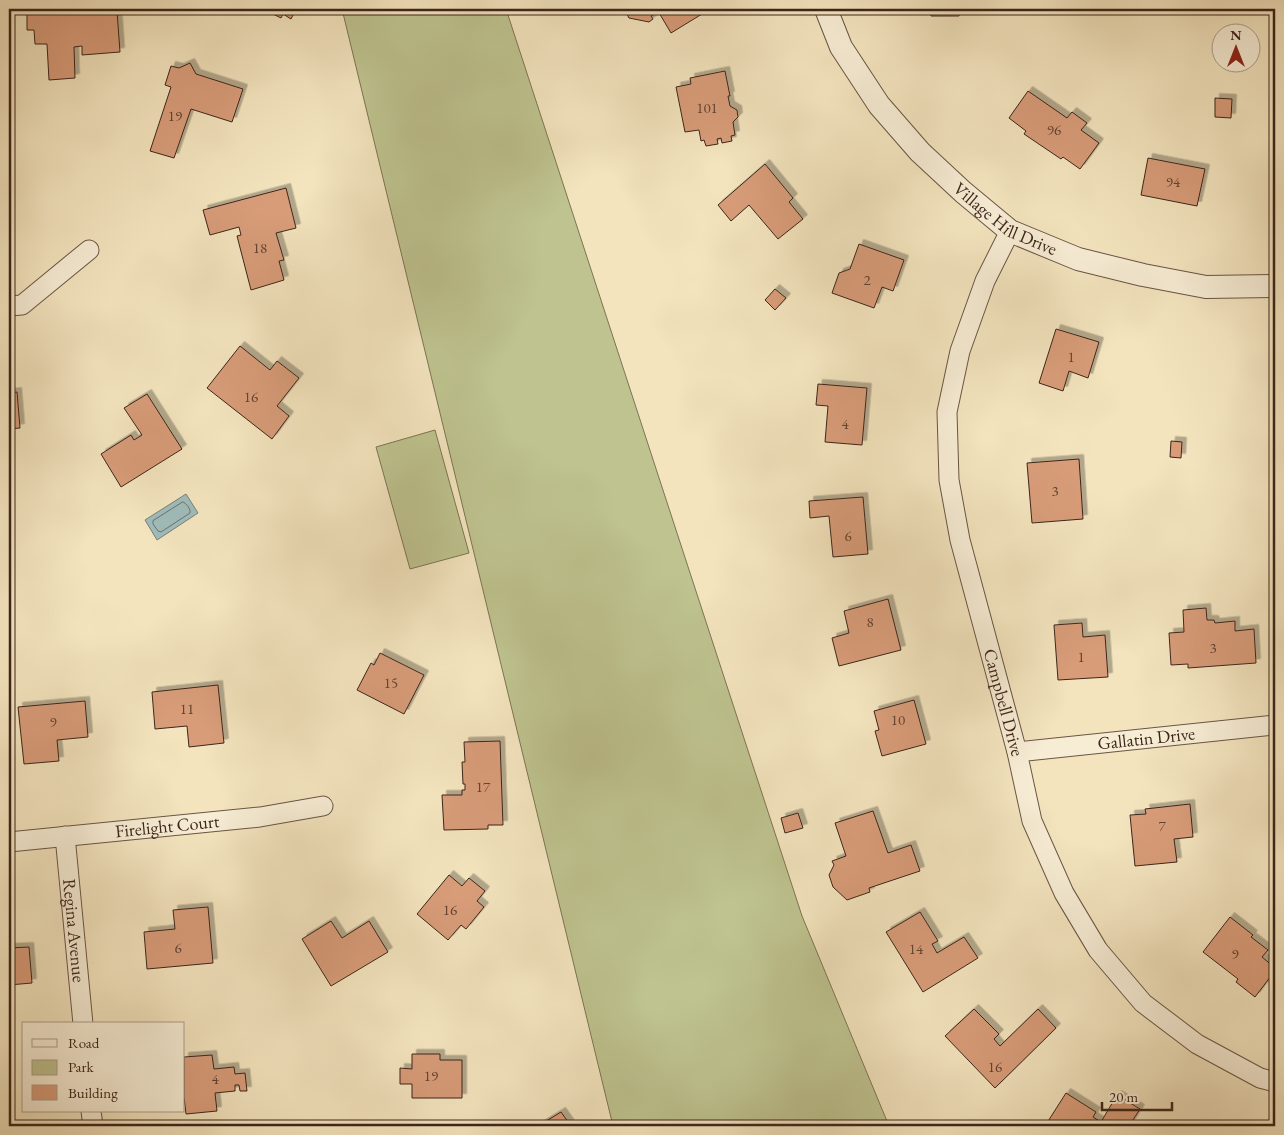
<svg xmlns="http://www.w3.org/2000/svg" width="1284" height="1135" font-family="'EB Garamond',serif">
	<defs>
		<filter id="shadow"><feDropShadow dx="4.5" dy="-4.5" stdDeviation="0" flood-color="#0004"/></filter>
	</defs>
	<rect width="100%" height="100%" fill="#f3e4be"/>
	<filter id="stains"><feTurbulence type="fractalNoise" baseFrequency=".004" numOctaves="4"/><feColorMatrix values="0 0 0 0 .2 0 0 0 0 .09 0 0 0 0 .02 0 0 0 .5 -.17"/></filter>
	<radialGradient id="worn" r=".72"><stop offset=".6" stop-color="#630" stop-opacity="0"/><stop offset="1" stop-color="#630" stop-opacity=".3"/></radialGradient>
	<!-- green -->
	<path fill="#bec38f" stroke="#7d7454" d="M 342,9 L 506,9 L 802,916 L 889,1126 L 613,1126 Z
		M 435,430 L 469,553 L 410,569 L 376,447 Z"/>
	<!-- water -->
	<path fill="#9fbcbb" stroke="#77807b" d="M 186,494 L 198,513 L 157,540 L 145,520 Z"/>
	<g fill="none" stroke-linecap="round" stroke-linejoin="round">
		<!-- shore -->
		<path stroke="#6e706a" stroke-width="1" d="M 183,502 C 186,503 191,509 190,513 L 161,532 L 158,531 L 153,524 L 153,521 Z"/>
	</g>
	<!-- building -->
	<path fill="#d89c79" stroke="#3c251a" filter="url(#shadow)" d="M 27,9 L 85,9 L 85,13 L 117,11 L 120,52 L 82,55 L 82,46 L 74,47 L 75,78 L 49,80 L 47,44 L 35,44 L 34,30 L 27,30 Z
		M 271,9 L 296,9 L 291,19 L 283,14 L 281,18 L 273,14 L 275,11 Z
		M 624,9 L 699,9 L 702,14 L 671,33 L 658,11 L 651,16 L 653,19 L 649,22 L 629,18 Z
		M 931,9 L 959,9 L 959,16 L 931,16 Z
		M 190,63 L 196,74 L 243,89 L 232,122 L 191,109 L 174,158 L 150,151 L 171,87 L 165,85 L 171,66 L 179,68 Z
		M 725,71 L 730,96 L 728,96 L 730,106 L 737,110 L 738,117 L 733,122 L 735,135 L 731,136 L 732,141 L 722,143 L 721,138 L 717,139 L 718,144 L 706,146 L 704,140 L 701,141 L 699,130 L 685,132 L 676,87 L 691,84 L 690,78 Z
		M 1028,91 L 1067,118 L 1072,112 L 1087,123 L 1081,130 L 1099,143 L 1080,169 L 1063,157 L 1061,159 L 1024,134 L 1026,131 L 1009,118 Z
		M 1215,98 L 1232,99 L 1231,118 L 1215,117 Z
		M 1148,158 L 1205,169 L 1197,206 L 1141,195 Z
		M 765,164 L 793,198 L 789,202 L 803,219 L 778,239 L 749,205 L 731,221 L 718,205 Z
		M 286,188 L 296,228 L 276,233 L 284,260 L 279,261 L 284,280 L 251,290 L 237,236 L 241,235 L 239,227 L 210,235 L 203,210 Z
		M 859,244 L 904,260 L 893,291 L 882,287 L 874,308 L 832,293 L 839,273 L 850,269 Z
		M 775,289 L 786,298 L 775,310 L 765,300 Z
		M 1056,329 L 1099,342 L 1088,378 L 1069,371 L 1063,391 L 1039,383 Z
		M 240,346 L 270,370 L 277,361 L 299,378 L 277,406 L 289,416 L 272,439 L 207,388 Z
		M 818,384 L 867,388 L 862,445 L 825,442 L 828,406 L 816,405 Z
		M 17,392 L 20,428 L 9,429 L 9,393 Z
		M 147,394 L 182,449 L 121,487 L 101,454 L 131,435 L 134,440 L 142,435 L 124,408 Z
		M 1171,441 L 1182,442 L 1181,458 L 1170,457 Z
		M 1079,459 L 1083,519 L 1032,523 L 1027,463 Z
		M 863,497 L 868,554 L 833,557 L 829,516 L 810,518 L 809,501 Z
		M 888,599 L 901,650 L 839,666 L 832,638 L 849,633 L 844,611 Z
		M 1206,608 L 1207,620 L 1214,620 L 1215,623 L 1235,621 L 1235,631 L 1254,629 L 1256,663 L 1188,668 L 1188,664 L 1171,665 L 1169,633 L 1184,632 L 1183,610 Z
		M 1082,623 L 1083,637 L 1105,635 L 1108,677 L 1058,680 L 1054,625 Z
		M 380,653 L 424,675 L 404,714 L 357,690 L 371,663 L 374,665 Z
		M 218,685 L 224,743 L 189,747 L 187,726 L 155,729 L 152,692 Z
		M 914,700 L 926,744 L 882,756 L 875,731 L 879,730 L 874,711 Z
		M 85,701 L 88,737 L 57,740 L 59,761 L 24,764 L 18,707 Z
		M 500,741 L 503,825 L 488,825 L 488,829 L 444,830 L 442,795 L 462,795 L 462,790 L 465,790 L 465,784 L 463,784 L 462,762 L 465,762 L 464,742 Z
		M 1190,804 L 1193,837 L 1174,839 L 1177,862 L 1135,866 L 1130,815 L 1146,814 L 1145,809 Z
		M 873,811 L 888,853 L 911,845 L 920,871 L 869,888 L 870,892 L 847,900 L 833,887 L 829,875 L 834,865 L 832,861 L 846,856 L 835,823 Z
		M 798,813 L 803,828 L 785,833 L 781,818 Z
		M 449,875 L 462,886 L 469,878 L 485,891 L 477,901 L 484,907 L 466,929 L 461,925 L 448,940 L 417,914 Z
		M 208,907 L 213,963 L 147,969 L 144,932 L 175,929 L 173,910 Z
		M 920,912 L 938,941 L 932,944 L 937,953 L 964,937 L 978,958 L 923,992 L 886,932 Z
		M 1230,917 L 1253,935 L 1251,937 L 1268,950 L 1262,957 L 1274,967 L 1269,974 L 1271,976 L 1255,997 L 1236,982 L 1238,979 L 1203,952 Z
		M 331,921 L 342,938 L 369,921 L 388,952 L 331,986 L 302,939 Z
		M 29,947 L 32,983 L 9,985 L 9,948 Z
		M 974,1009 L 999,1034 L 994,1039 L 1000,1046 L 1038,1009 L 1056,1028 L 995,1088 L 945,1036 Z
		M 412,1054 L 440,1054 L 440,1060 L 462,1060 L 462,1098 L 412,1098 L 412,1084 L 400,1084 L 400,1068 L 412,1069 Z
		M 212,1055 L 214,1069 L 234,1067 L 235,1074 L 245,1073 L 247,1091 L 240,1091 L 239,1085 L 235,1085 L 235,1091 L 215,1093 L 217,1111 L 186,1114 L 184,1097 L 184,1057 Z
		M 1066,1093 L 1096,1112 L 1093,1117 L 1101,1122 L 1117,1095 L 1140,1109 L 1129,1126 L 1045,1126 Z
		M 561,1112 L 571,1126 L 538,1126 Z"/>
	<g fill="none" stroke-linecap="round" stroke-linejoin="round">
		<!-- minor casing -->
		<g stroke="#6a5543" stroke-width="21">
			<g id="minor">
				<path id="s1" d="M 1010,231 L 985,281 L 960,351 L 947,412 L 949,480 L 960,540 L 1017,752 L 1032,821 L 1064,893 L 1098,950 L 1143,1003 L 1197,1044 L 1260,1078 L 1275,1082"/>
				<path d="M 9,306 L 22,305 L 89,250"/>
				<path id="s2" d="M 1017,752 L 1275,725"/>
				<path id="s3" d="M 65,836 L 83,1024"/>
				<path id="s4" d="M 9,842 L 260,817 L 323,806"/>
				<path d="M 91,1111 L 93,1126"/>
			</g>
		</g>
		<!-- tertiary casing -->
		<g stroke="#6a5543" stroke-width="24">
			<g id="tertiary">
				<path id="s5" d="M 826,9 L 841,47 L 879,105 L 920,152 L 963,192 L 1010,231 L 1078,259 L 1143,275 L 1206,287 L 1275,286"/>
			</g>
		</g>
		<!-- minor -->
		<use href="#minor" stroke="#f7edd5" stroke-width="19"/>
		<!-- tertiary -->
		<use href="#tertiary" stroke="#f7edd5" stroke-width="22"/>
	</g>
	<g text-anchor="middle" stroke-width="4" stroke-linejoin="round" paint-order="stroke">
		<!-- number labels -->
		<g font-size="15" fill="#634332">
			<text x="707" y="113">101</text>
			<text x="175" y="121">19</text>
			<text x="1054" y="135">96</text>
			<text x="1173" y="187">94</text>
			<text x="260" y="253">18</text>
			<text x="867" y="285">2</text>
			<text x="1071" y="362">1</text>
			<text x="251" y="402">16</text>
			<text x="845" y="429">4</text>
			<text x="1055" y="496">3</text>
			<text x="848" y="541">6</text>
			<text x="870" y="627">8</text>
			<text x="1213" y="653">3</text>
			<text x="1081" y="662">1</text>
			<text x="391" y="688">15</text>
			<text x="187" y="714">11</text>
			<text x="898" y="725">10</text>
			<text x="53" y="727">9</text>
			<text x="483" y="792">17</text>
			<text x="1162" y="831">7</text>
			<text x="450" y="915">16</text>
			<text x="178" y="953">6</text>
			<text x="916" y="954">14</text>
			<text x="1235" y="959">9</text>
			<text x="995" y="1072">16</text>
			<text x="431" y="1081">19</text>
			<text x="215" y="1084">4</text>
		</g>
		<!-- street labels -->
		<g font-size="18" fill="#3c251a" stroke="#f7edd5">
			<text dy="6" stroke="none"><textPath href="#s5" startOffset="282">Village Hill Drive</textPath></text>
			<text dy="6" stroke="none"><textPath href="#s1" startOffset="490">Campbell Drive</textPath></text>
			<text dy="6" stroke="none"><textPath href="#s2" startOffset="130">Gallatin Drive</textPath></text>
			<text dy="6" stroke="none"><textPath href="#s4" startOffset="159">Firelight Court</textPath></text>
			<text dy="6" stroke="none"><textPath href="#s3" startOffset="95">Regina Avenue</textPath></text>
		</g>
	</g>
	<!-- margin -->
	<rect width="1284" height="1135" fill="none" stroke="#f3e4be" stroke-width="30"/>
	<rect x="10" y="10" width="1264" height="1115" fill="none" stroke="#3c251a" stroke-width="2.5"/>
	<rect x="15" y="15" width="1254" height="1105" fill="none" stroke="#3c251a"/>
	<!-- legend -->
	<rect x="22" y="1022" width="162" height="90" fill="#f7edd5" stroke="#ac9d8a"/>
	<rect x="32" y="1039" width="25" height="8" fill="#f7edd5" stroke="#ac9d8a"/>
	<text x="68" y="1048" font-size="15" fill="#3c251a">Road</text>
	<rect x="32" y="1060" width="25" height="15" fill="#bec38f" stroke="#ac9d8a"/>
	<text x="68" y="1072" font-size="15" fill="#3c251a">Park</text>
	<rect x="32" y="1085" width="25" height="15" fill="#d89c79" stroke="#ac9d8a"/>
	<text x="68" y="1098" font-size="15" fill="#3c251a">Building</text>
	<!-- north arrow -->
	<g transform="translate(1236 48)"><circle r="24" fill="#f7edd5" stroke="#ac9d8a"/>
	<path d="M0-4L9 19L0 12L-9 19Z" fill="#8f2418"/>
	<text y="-8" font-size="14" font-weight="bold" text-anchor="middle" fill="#3c251a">N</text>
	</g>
	<!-- scale -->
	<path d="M1102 1102v8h70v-8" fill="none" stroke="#3c251a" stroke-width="2.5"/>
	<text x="1109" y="1102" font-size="15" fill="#3c251a" stroke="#f7edd5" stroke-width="4" paint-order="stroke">20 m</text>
	<rect width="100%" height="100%" filter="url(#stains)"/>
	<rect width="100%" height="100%" fill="url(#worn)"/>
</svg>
